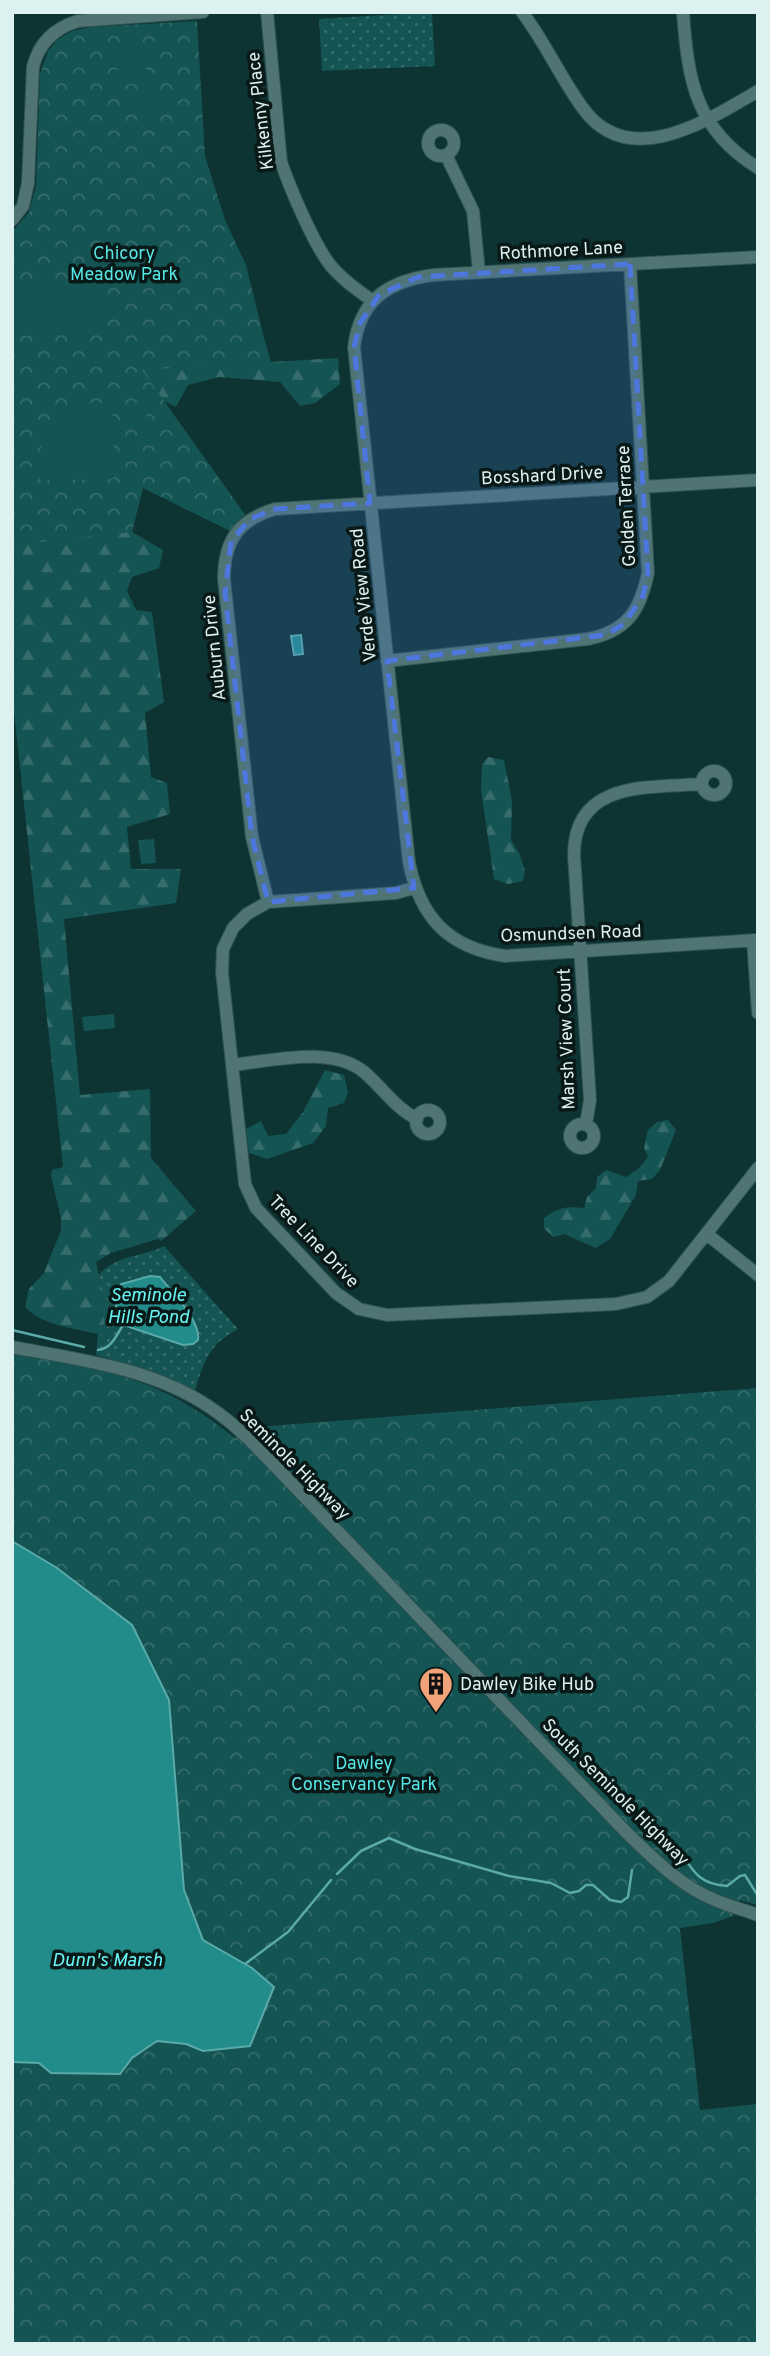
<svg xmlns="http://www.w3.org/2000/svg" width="770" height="2356" font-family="Overpass,sans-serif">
	<defs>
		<pattern id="grass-dots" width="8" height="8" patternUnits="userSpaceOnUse" patternTransform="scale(1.75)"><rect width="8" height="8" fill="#145453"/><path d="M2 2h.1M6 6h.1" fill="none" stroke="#366d6c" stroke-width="1.8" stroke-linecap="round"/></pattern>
		<pattern id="forest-firs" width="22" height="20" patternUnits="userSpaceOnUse" patternTransform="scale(1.75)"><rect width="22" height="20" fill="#145453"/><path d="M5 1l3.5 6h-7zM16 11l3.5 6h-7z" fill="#366d6c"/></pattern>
		<pattern id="park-crowns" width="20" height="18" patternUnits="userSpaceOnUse" patternTransform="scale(1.75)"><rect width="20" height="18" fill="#145453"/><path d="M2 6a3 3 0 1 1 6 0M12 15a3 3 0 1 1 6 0" fill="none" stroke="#366d6c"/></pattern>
	</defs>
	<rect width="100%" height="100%" fill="#0d3433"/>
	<!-- grass -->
	<path fill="url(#grass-dots)" fill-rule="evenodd" d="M 432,12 L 435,66 L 322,71 L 319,19 Z
		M 164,1246 L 238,1329 C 209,1345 204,1360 195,1391 L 156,1374 L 96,1355 L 98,1334 L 104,1334 L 102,1289 L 99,1275 C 115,1255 143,1257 164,1246 ZM 150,1276 L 152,1334 L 123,1325 L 117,1310 L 127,1281 Z"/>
	<!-- forest -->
	<path fill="url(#forest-firs)" d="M 265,341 L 271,362 L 338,358 L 340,384 L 315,403 L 300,406 L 280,382 L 219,377 L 188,385 L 176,407 L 164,401 L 150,382 L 145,380 L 128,347 Z
		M 134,524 L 132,532 L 163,550 L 159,568 L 132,577 L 127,591 L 136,610 L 152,612 L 164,702 L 145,713 L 151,777 L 167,783 L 170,814 L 127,827 L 131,869 L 181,869 L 176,903 L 64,919 L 80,1095 L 150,1089 L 151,1158 L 196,1211 L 161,1241 L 158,1239 L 111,1253 L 96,1262 L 102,1289 L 105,1334 L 98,1334 C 74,1328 43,1326 25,1307 L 29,1289 L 44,1273 L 61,1230 L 61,1218 L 51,1176 L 52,1170 L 63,1167 L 12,693 L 12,529 Z
		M 488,757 L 504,760 L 512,801 L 511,840 L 520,855 L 525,871 L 523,881 L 508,884 L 494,879 L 481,790 L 482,764 Z
		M 325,1070 L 344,1075 L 348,1092 L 344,1103 L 328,1108 L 326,1126 L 313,1143 L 267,1159 L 249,1153 L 246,1129 L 261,1121 L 268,1136 L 286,1134 L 303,1112 Z
		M 668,1120 L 676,1130 L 660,1170 L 652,1179 L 638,1181 L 636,1195 L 610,1239 L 596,1248 L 564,1234 L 554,1237 L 544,1229 L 544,1218 C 559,1207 566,1206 584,1208 L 587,1197 L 596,1188 L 597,1177 L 606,1170 L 626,1177 L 639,1168 L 648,1157 L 644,1148 L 648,1130 L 657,1122 Z"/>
	<!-- park -->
	<path fill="url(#park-crowns)" d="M 197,21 L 205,156 L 225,220 L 246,265 L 270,362 L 142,370 L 246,516 L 230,531 L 143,488 L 132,532 L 12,545 L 12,232 L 29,212 L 36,186 L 40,74 L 48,51 L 57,40 L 72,31 L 91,27 Z
		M 12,1354 C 105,1369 160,1377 235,1438 L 245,1428 L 758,1388 L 758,1905 L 739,1900 L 733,1916 L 713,1923 L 680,1928 L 700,2110 L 758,2104 L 758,2344 L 12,2344 Z"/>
	<!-- pitch -->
	<path fill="#145453" d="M 144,49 L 146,63 L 114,66 L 113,51 Z
		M 146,67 L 147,82 L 115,85 L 114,70 Z
		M 158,92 L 159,112 L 128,114 L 127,94 Z
		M 106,286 L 107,334 L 12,336 L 12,287 Z
		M 86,403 L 112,403 L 114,477 L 111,479 L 40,480 C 40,457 38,421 64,409 C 70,406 79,405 86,403 Z
		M 136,403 L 149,407 L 144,424 L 132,421 Z
		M 154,839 L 156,863 L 141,864 L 138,840 Z
		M 114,1014 L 115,1028 L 84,1031 L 82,1017 Z"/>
	<!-- water -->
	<path fill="#228c8b" stroke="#5aaaa9" stroke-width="2" d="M 301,635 L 303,654 L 294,655 L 291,636 Z
		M 150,1276 L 160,1277 C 172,1292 201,1321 198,1340 L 193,1344 L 183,1345 L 123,1325 C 115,1313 114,1297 121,1284 Z
		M 12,1541 L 57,1568 L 132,1625 L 169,1700 L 184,1890 L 203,1940 L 252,1968 L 274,1987 L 250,2046 L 203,2051 L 186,2044 L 157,2041 L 132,2058 L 120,2074 L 51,2073 L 39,2063 L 12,2062 Z"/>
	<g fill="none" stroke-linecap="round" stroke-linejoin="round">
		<!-- stream -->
		<path stroke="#5aaaa9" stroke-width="2.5" d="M 12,1330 L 84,1347
			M 98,1350 C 112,1348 116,1336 123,1325
			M 655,1840 L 662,1834 C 692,1852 684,1883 727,1886 L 740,1876 L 745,1875 L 758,1896
			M 337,1874 L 361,1851 L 389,1838 L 415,1849 L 509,1876 L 551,1883 L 570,1893 L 579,1891 L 586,1885 L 593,1885 L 610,1900 L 621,1902 L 628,1897 L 632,1870
			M 245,1964 L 288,1932 L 331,1880"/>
		<!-- minor casing -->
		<g stroke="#2e5251" stroke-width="14">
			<path id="minor" d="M 267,12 L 281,162 C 290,188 314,245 331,266 C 342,279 358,291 373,301
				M 522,12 C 545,42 560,77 582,107 C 628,173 708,120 758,91
				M 683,12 C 688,80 695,129 758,168
				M428 143a13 13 0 1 1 26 0a13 13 0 1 1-26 0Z
				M 446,155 L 473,211 L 479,272
				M 12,220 L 23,206 L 28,183 L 33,67 C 39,42 55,28 78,21 L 203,12
				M 758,257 L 433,275 C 389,281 360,299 354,347 L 409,862 C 420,918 449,948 505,956 L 758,940
				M 387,661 L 588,639 C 627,631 640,611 648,573 L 630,264
				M702 783a12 12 0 1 1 24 0a12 12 0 1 1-24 0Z
				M 414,888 L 396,893 L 268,902 L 247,914 L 233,928 L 223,949 L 222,972 L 245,1184 L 256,1208 L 336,1293 L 359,1309 L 387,1315 L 616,1304 L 647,1297 L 669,1281 L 758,1168
				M 268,902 L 252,837 L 224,579 C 224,541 238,520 275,509 L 758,480
				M 753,940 L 758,1013
				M 232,1065 C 272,1061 331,1045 364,1072 C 382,1087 395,1108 417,1119
				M416 1122a12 12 0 1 1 24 0a12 12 0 1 1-24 0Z
				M570 1136a12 12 0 1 1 24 0a12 12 0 1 1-24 0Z
				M 586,1124 L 590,1100 L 574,855 C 574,780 649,788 702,784
				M 708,1235 L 758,1275
				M 12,1347 C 81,1360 152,1368 211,1408 C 235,1424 255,1445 275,1466 L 627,1833 C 654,1859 680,1886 715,1900 C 729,1906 744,1910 758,1915"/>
		</g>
		<!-- minor -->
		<use href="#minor" stroke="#4f7473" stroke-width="12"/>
	</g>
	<!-- marked area -->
	<path fill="#4d77de" fill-opacity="0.2" stroke="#4d77de" stroke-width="5" stroke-dasharray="14 9" stroke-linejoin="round" d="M 630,264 L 648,573 L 643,596 L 624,624 L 606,635 L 387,661 L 414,888 L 268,902 L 252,837 L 225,593 L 231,541 L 250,519 L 275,509 L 370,503 L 354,347 L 360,323 L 379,295 L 418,277 Z"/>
	<!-- icons -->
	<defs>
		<g id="building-pin" transform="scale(1.75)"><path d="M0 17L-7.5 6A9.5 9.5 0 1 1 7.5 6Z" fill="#f0a278" stroke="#091918"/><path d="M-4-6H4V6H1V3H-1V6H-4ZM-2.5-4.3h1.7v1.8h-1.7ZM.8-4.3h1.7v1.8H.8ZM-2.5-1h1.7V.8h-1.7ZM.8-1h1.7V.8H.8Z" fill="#111"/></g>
	</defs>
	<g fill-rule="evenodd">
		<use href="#building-pin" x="436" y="1684"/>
	</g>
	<g text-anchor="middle" stroke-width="7" stroke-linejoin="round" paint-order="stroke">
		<!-- street labels -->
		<g font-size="18" fill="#ddf1f0" stroke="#091918">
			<text transform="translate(260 111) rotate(-97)" y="6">Kilkenny Place</text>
			<text transform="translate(561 250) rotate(-3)" y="6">Rothmore Lane</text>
			<text transform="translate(542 475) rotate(-3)" y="6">Bosshard Drive</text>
			<text transform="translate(626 506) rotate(-93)" y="6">Golden Terrace</text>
			<text transform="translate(363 595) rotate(-96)" y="6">Verde View Road</text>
			<text transform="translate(214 648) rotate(-96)" y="6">Auburn Drive</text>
			<text transform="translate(571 933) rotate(-2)" y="6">Osmundsen Road</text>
			<text transform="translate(566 1039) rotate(-92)" y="6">Marsh View Court</text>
			<text transform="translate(314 1241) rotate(46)" y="6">Tree Line Drive</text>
			<text transform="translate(295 1464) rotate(45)" y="6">Seminole Highway</text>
			<text transform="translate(616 1792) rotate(45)" y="6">South Seminole Highway</text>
		</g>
		<!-- park labels -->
		<g font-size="18" fill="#56e6e4" stroke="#091918">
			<text x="124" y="259">Chicory<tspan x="124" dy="21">Meadow Park</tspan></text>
			<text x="364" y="1769">Dawley<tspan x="364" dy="21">Conservancy Park</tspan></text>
		</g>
		<!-- poi labels -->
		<g font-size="18" fill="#ddf1f0" stroke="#091918" text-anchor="start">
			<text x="460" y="1690">Dawley Bike Hub</text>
		</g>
		<!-- water labels -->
		<g font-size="19" font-style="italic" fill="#68f5f3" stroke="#091918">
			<text x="148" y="1301">Seminole<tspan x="148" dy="22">Hills Pond</tspan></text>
			<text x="107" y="1966">Dunn's Marsh</text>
		</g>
	</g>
	<!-- border -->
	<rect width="770" height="2356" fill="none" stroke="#ddf1f0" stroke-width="28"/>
</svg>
